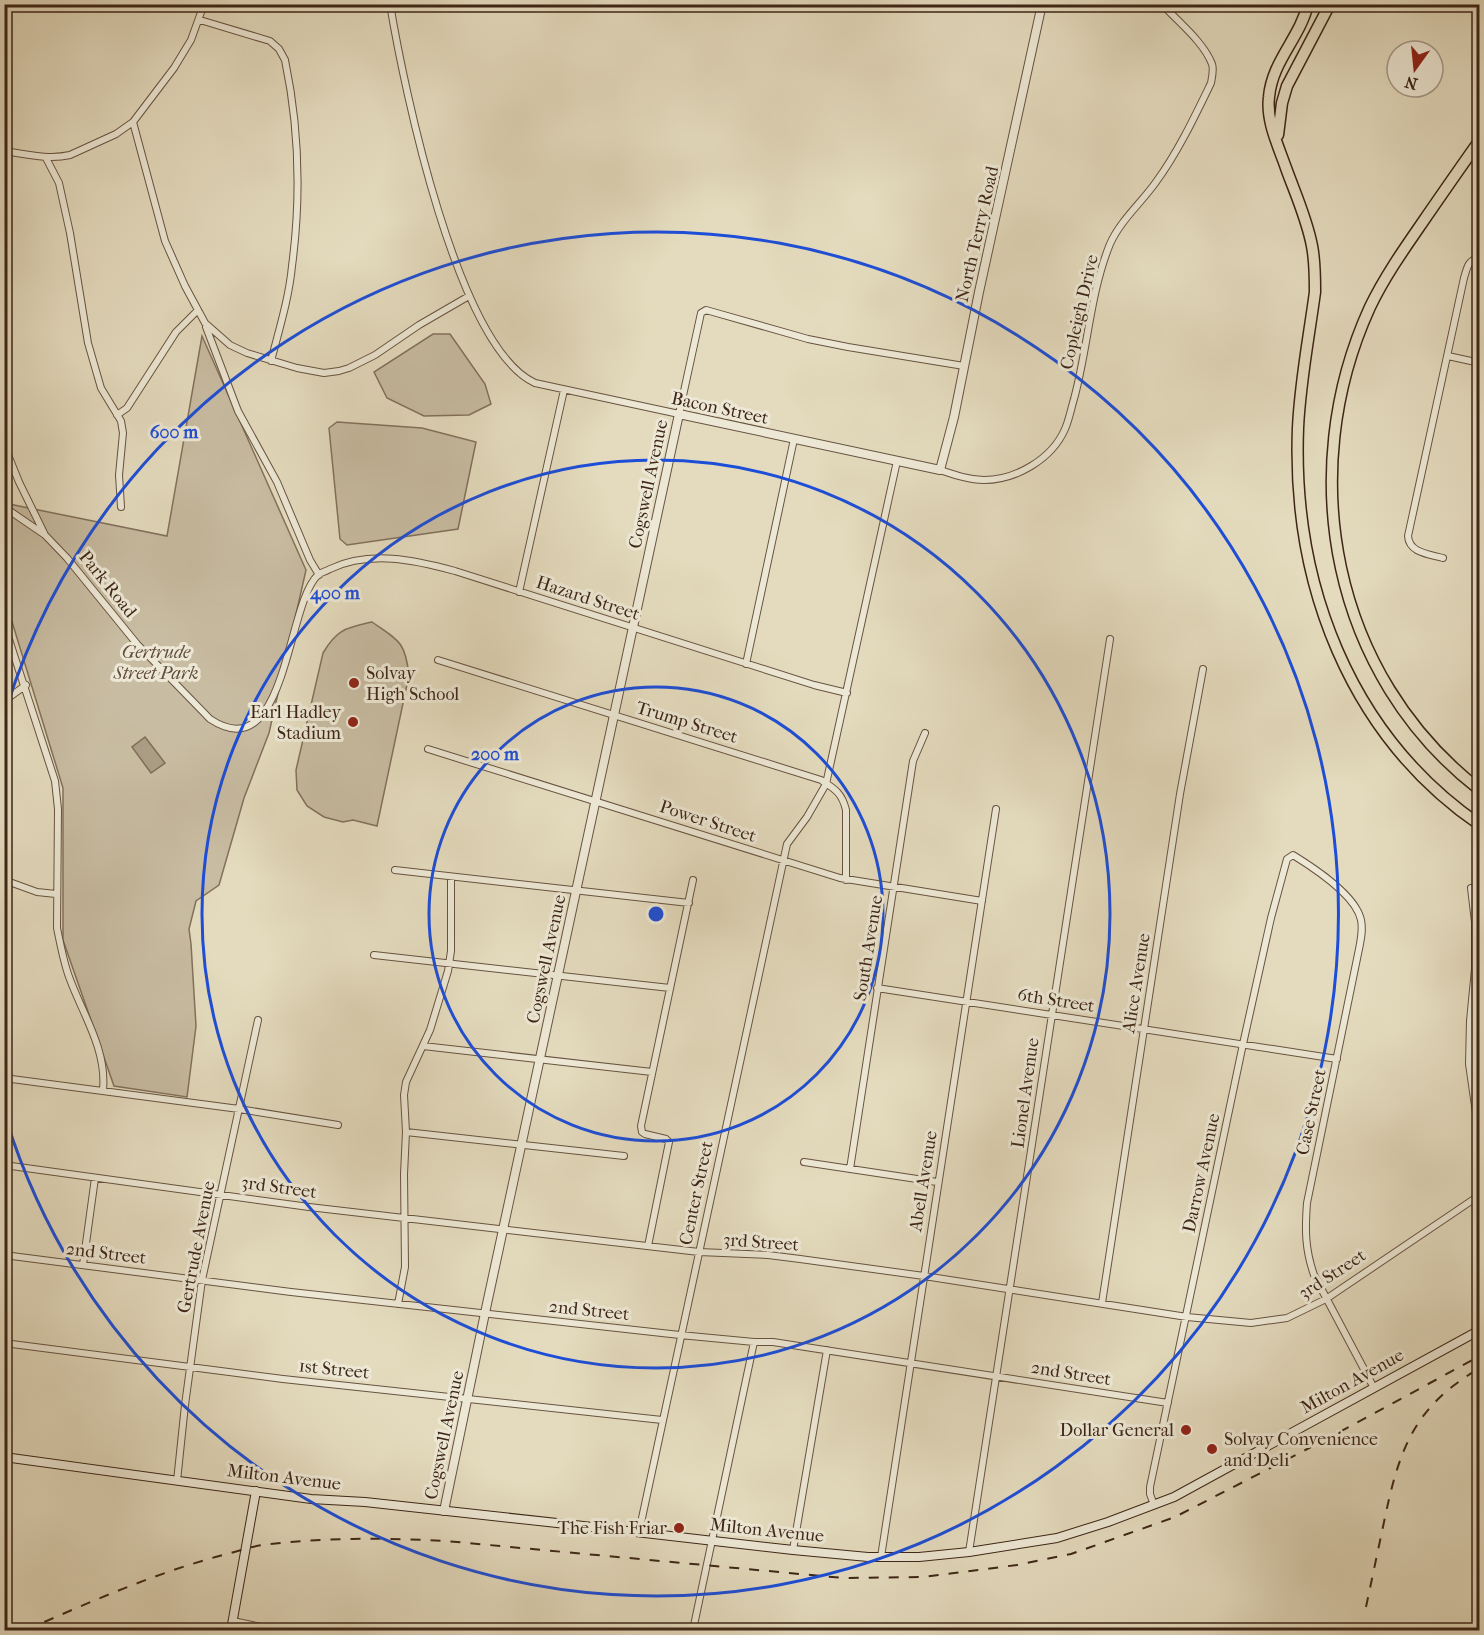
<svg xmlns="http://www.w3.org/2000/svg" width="1484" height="1635" font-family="'IM FELL French Canon',serif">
	<rect width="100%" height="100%" fill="#e4dbbe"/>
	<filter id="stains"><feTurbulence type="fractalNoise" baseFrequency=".00333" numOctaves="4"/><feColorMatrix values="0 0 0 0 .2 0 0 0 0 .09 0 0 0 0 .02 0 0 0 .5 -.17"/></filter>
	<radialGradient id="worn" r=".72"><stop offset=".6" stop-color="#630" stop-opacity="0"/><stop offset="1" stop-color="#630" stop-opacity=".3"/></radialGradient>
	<!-- green -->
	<path fill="#c8bca2" stroke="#82715c" stroke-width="1.5" d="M 433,334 L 450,334 L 485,384 L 491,404 L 469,415 L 424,416 L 387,398 L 374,372 Z
		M 202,336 L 306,570 L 269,733 L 244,798 L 219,885 L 196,901 L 189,929 L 191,944 L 196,1026 L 187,1097 L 114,1086 L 63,940 L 63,788 L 5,599 L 4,503 L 167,536 Z
		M 337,422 L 422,428 L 476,442 L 458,529 L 347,545 L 340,539 L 329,428 Z
		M 372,622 C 399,641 405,641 409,675 L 377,826 L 353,820 L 343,822 L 324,817 L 307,806 L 297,790 L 296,770 L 323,653 C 337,629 346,628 372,622 Z"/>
	<!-- water -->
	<path fill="#ab9d85" stroke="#7f6d59" stroke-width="1.5" d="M 145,737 L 165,763 L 151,773 L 132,747 Z"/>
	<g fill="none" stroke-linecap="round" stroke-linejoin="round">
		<!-- minor casing -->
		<g stroke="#675341" stroke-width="8">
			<path id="minor" d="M 390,4 C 404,88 457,347 535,383 L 679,414 L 701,313 L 706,310 L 808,339 L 848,347 L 964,366
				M 506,5 L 506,4
				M 200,20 L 270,41 L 279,49 L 285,60 C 299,127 301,198 292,266 C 289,298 279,330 271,361
				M 133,122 L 165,241 L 185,286 L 205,323 L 230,345 L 247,353 L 297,368 L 324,373 L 339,371 L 349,368 L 375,355 L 419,325 L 469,296
				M 4,151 C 26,154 48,160 70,155 L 116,134 L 133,122 L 174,68 L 191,40 L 204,4
				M 46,158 L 59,183 L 70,233 L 88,343 L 101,388 L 121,421 L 123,433 L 119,475 L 121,507
				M 206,327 L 238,411 L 277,482 L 310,560 L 319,575
				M 1448,356 L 1480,363
				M 117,415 L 127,408 L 176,332 L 198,310
				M 4,445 L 19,482 L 45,535
				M 940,470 C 955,475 969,480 984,480 C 1016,480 1052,459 1065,429 C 1069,420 1071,409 1074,399 C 1088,348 1090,293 1110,244 C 1120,221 1142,202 1156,182 C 1178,152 1195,116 1211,83 C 1212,77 1214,70 1212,64 C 1203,41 1178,22 1162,4
				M 4,507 L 45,535 L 67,558 L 137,644 L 210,719 C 287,770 286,604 318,575 C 321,572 327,571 330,569 C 370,550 415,560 455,571 L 814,685 L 847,693
				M 1443,558 C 1429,554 1409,553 1408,536 L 1464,278 C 1467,268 1468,259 1480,258
				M 519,592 L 564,390
				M 4,624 L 55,781 L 58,809 L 57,928 C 60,943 63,959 68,974 C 81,1012 107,1048 103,1090
				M 438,660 L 821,780 C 835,789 842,793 846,810 L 846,880
				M 746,664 L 794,439
				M 4,701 L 26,685
				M 428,749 L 840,878 L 982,901
				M 395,870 L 689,903
				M 4,880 L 37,892 L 56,894
				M 1471,888 L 1475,922 L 1475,969 L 1470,1021 L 1469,1064 L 1480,1141
				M 374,955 L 670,988
				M 877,988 L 1337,1059
				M 423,1046 L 652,1072
				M 4,1078 L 239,1109 L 338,1125
				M 406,1132 L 624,1156
				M 804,1162 L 937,1182
				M 4,1165 L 309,1207 L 699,1252 L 768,1255 L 800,1259 L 924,1276 L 1187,1317 L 1251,1323 L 1287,1318 L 1326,1299 L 1480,1195
				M 850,1169 L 913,761 L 925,733
				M 648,1246 L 669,1142 L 666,1139 L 645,1134 L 642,1132 L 641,1126 L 693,880
				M 4,1255 L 291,1292 L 680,1335 L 754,1342 L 773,1342 L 1168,1403
				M 83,1265 L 95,1178
				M 1102,1303 L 1180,794 L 1203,669
				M 398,1304 L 405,1267 L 404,1174 L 406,1132 L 404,1095 L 406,1082 L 430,1030 L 448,971 L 451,951 L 451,877
				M 4,1343 L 283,1379 L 662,1420
				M 177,1481 L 185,1405 L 202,1280 L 258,1020
				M 1154,1505 L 1150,1494 L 1150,1487 L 1243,1044 L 1271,918 L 1287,859 L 1293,855 C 1314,868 1356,895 1361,920 C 1363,930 1361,939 1359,949 L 1307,1203 C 1305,1230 1305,1249 1314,1275 L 1374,1388
				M 639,1532 L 787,844 L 807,817 L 826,784 L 897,461
				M 793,1550 L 827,1350
				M 969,1552 L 1110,639
				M 881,1557 L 996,809
				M 233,1621 L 275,1630
				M 693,1630 L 754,1342"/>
		</g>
		<!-- tertiary casing -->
		<g stroke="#675341" stroke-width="10">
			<path id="tertiary" d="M 444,1511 L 485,1313 L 679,414 L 940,470 L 954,417 L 979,292 L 1042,4"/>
		</g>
		<!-- secondary casing -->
		<g stroke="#3d2617" stroke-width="10">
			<path id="secondary" d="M 1469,4 L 1480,8
				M 4,1457 L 311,1499 L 365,1502 L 566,1524 L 793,1550 L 868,1557 L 919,1557 L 969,1552 L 1057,1538 L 1108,1522 L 1174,1497 L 1480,1330
				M 231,1630 L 256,1491"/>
		</g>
		<!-- motorway casing -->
		<g stroke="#3d2617" stroke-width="13">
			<path id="motorway" d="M 1308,4 C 1300,38 1272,61 1269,97 C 1266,121 1278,145 1286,168 C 1295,193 1307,219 1312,246 C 1315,261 1315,277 1315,292 C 1309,337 1300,382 1298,428 C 1292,583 1349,735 1480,825
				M 1278,135 L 1282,103 L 1287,86 L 1330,4
				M 1480,140 C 1460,168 1440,197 1420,226 C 1402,252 1384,278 1370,307 C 1294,473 1332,676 1480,790"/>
		</g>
		<!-- minor -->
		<use href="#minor" stroke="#ede8d5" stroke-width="6"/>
		<!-- tertiary -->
		<use href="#tertiary" stroke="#ede8d5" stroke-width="8"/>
		<!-- secondary -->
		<use href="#secondary" stroke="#ede8d5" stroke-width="8"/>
		<!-- motorway -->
		<use href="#motorway" stroke="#e4dbbe" stroke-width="10"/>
		<!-- rail -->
		<path stroke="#3d2617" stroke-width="2" stroke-dasharray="10 10" stroke-linecap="butt" d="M 1366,1607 C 1372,1579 1378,1550 1384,1522 C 1399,1450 1413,1407 1480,1368
			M 26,1630 C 90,1602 155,1573 223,1555 C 236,1552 249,1547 263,1545 C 323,1537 386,1538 446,1541 L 843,1578 L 922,1577 L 1017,1565 L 1071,1554 L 1175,1517 L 1319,1443 L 1480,1356"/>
	</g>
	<!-- distance rings -->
	<g fill="none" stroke="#1d4ed8" stroke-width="3">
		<circle cx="656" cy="914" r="227"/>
		<circle cx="656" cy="914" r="454"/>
		<path d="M6 709A682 682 0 1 1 6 1119"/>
	</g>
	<!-- markers -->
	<g fill="#8f2418" stroke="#ede8d5" stroke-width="2">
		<circle cx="354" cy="683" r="6"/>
		<circle cx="353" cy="722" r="6"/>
		<circle cx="1186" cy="1430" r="6"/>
		<circle cx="1212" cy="1449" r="6"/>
		<circle cx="679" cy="1528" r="6"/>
	</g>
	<g text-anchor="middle" stroke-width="6" stroke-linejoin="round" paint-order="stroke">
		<!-- street labels -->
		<g font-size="18" fill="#3d2617" stroke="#ede8d5">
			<text transform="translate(977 234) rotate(-77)" y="6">North Terry Road</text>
			<text transform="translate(1079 312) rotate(-77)" y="6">Copleigh Drive</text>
			<text transform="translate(720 408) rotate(12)" y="6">Bacon Street</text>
			<text transform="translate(648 484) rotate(-78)" y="6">Cogswell Avenue</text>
			<text transform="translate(108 584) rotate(51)" y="6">Park Road</text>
			<text transform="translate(588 598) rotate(18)" y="6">Hazard Street</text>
			<text transform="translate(687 722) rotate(17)" y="6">Trump Street</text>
			<text transform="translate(708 821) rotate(18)" y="6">Power Street</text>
			<text transform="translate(868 948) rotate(-81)" y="6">South Avenue</text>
			<text transform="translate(546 959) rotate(-78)" y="6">Cogswell Avenue</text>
			<text transform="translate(1136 983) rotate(-81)" y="6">Alice Avenue</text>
			<text transform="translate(1056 1000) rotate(9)" y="6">6th Street</text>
			<text transform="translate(1025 1093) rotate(-82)" y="6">Lionel Avenue</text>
			<text transform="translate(1311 1112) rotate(-78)" y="6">Case Street</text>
			<text transform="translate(1201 1173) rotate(-78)" y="6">Darrow Avenue</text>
			<text transform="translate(923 1181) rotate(-81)" y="6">Abell Avenue</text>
			<text transform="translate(279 1187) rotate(8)" y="6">3rd Street</text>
			<text transform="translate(696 1193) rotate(-78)" y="6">Center Street</text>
			<text transform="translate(761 1242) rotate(4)" y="6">3rd Street</text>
			<text transform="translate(196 1247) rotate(-79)" y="6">Gertrude Avenue</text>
			<text transform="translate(106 1253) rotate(7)" y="6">2nd Street</text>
			<text transform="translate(1332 1274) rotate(-33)" y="6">3rd Street</text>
			<text transform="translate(589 1310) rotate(6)" y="6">2nd Street</text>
			<text transform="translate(334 1369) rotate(6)" y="6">1st Street</text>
			<text transform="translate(1071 1373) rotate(9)" y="6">2nd Street</text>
			<text transform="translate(1352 1381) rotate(-29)" y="6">Milton Avenue</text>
			<text transform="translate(444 1435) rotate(-78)" y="6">Cogswell Avenue</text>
			<text transform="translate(284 1477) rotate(7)" y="6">Milton Avenue</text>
			<text transform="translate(767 1530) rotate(6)" y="6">Milton Avenue</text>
		</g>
		<!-- park labels -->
		<g font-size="18" font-style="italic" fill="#604c3a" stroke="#ede8d5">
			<text x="156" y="658">Gertrude<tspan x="156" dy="21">Street Park</tspan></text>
		</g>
		<!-- poi labels -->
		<g font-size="18" fill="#3d2617" stroke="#ede8d5" text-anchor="end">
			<text x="366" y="679" text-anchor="start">Solvay<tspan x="366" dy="21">High School</tspan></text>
			<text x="341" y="718">Earl Hadley<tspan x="341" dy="21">Stadium</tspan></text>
			<text x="1174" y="1436">Dollar General</text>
			<text x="1224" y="1445" text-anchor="start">Solvay Convenience<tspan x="1224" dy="21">and Deli</tspan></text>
			<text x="667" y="1534">The Fish Friar</text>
		</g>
	</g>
	<circle cx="656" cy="914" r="9" fill="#1d4ed8" stroke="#ede8d5" stroke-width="3"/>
	<g font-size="18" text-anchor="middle" font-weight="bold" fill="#1d4ed8" stroke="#ede8d5" stroke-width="6" stroke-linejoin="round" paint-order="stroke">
		<text x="174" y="438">600 m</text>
		<text x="335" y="599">400 m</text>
		<text x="495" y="760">200 m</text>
	</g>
	<!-- margin -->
	<rect width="1484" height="1635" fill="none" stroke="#e4dbbe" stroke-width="24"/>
	<rect x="6" y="6" width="1472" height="1623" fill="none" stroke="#3d2617" stroke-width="3"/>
	<rect x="12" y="12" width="1460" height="1611" fill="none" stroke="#3d2617" stroke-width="1.5"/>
	<!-- north arrow -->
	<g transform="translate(1415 69) rotate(195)"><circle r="28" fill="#ede8d5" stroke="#a79a89" stroke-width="1.5"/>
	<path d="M0-4.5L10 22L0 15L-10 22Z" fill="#8f2418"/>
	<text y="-9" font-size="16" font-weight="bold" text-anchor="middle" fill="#3d2617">N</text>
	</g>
	<rect width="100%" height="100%" filter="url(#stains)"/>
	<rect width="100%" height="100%" fill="url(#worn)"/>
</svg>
